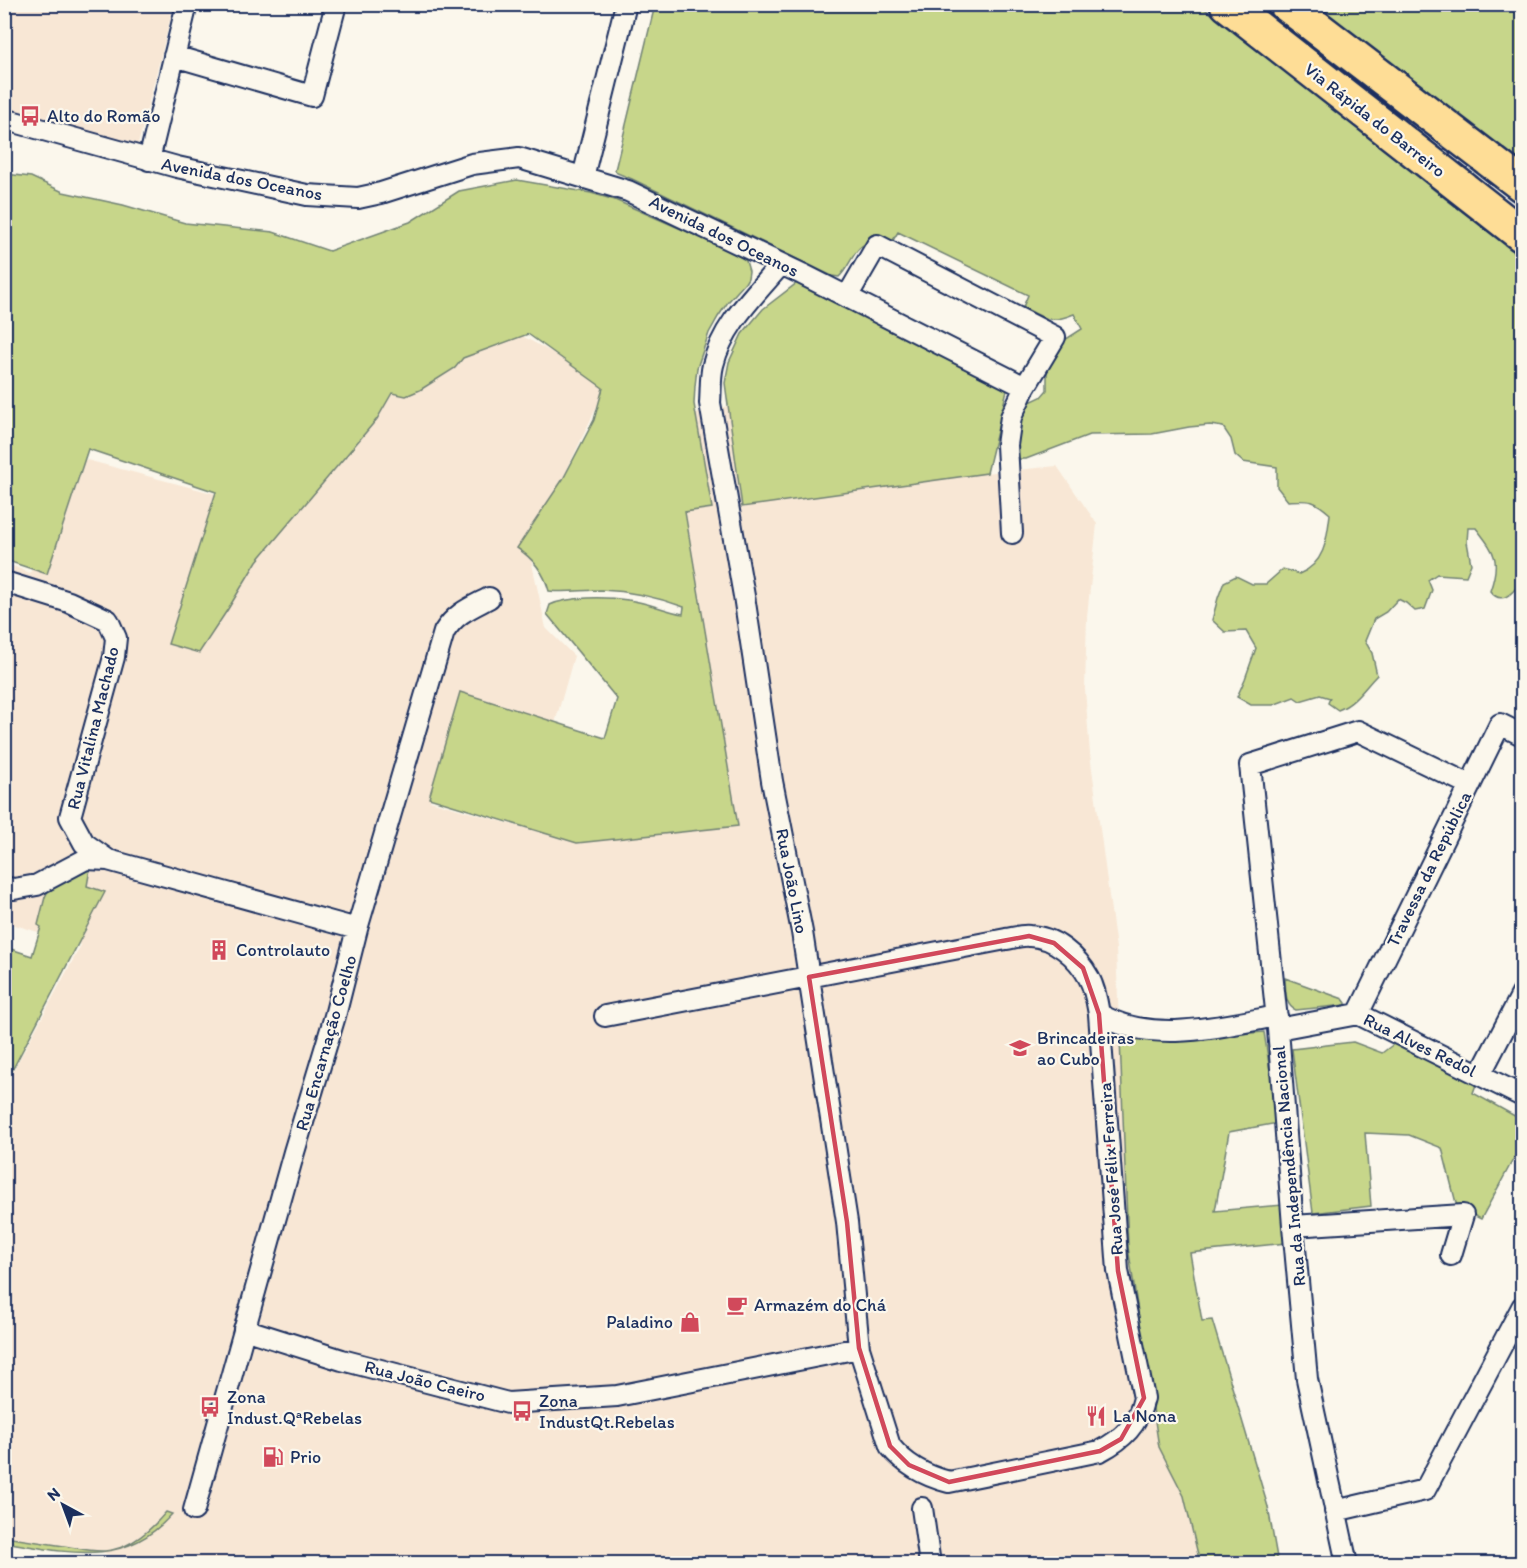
<svg xmlns="http://www.w3.org/2000/svg" width="1527" height="1568" font-family="Itim,sans-serif">
	<rect width="100%" height="100%" fill="#fbf7ec"/>
	<filter id="ink" filterUnits="userSpaceOnUse"><feTurbulence type="fractalNoise" baseFrequency=".0167" numOctaves="2"/><feDisplacementMap in="SourceGraphic" scale="12" xChannelSelector="R" yChannelSelector="G"/><feConvolveMatrix kernelMatrix="1 2 1 2 8 2 1 2 1" color-interpolation-filters="sRGB"/></filter>
	<g filter="url(#ink)">
		<!-- built -->
		<path fill="#f8e7d5" d="M 4,5 L 174,5 L 135,156 L 5,119 Z
			M 513,331 L 608,383 L 529,550 L 546,628 L 574,656 L 555,723 L 461,694 L 430,801 L 577,843 L 738,825 L 685,512 L 711,507 L 696,414 L 728,406 L 742,506 L 954,476 L 1057,466 L 1097,524 L 1087,616 L 1085,689 L 1090,754 L 1116,948 L 1128,1247 L 1159,1447 L 1184,1496 L 1200,1563 L 135,1564 L 101,1552 L 5,1537 L 4,1088 L 81,945 L 5,922 L 5,563 L 30,573 L 83,459 L 288,513 L 394,388 Z"/>
		<!-- green -->
		<path fill="#c7d68a" stroke="#718274" stroke-width="1.5" d="M 1514,4 L 1522,10 L 1522,171 L 1310,5 Z
			M 655,5 L 1199,5 L 1227,25 L 1388,151 L 1434,190 L 1522,257 L 1522,581 C 1514,591 1502,607 1490,591 C 1501,559 1495,553 1476,528 L 1468,528 L 1467,542 L 1471,564 L 1466,576 L 1437,574 L 1428,580 L 1432,590 L 1425,609 L 1415,611 L 1406,603 L 1398,599 L 1386,612 L 1374,619 L 1365,641 L 1372,653 L 1377,675 C 1365,687 1355,704 1338,710 L 1328,703 L 1330,698 L 1320,695 L 1300,701 L 1294,697 L 1273,705 L 1251,705 L 1237,697 L 1245,679 L 1256,648 L 1246,631 L 1225,632 L 1212,620 L 1218,598 L 1224,582 L 1236,576 L 1252,584 L 1266,584 L 1283,569 L 1299,574 C 1325,564 1327,539 1330,514 C 1313,499 1310,500 1288,501 L 1277,487 L 1277,467 L 1243,462 L 1235,455 L 1231,439 L 1223,427 L 1210,425 L 1189,427 L 1152,434 L 1089,435 L 1026,459 L 1019,459 L 1014,433 L 1025,408 L 1030,402 L 1041,397 L 1047,390 L 1047,370 L 1060,343 L 1082,329 L 1074,314 C 1049,324 1045,319 1023,307 L 1028,295 L 898,232 L 892,242 C 884,242 874,241 867,243 C 853,249 850,267 839,277 L 832,276 L 632,179 L 617,173 L 615,170 Z
			M 5,174 L 31,177 L 63,192 L 123,205 L 185,223 L 273,232 L 329,251 L 410,222 L 459,191 L 517,180 L 591,193 L 615,200 L 729,250 L 742,258 L 746,261 L 749,271 L 748,278 L 745,283 L 728,302 L 718,317 L 709,333 L 697,368 L 695,386 L 694,404 L 712,508 L 685,512 L 738,826 L 577,843 L 429,798 L 460,692 L 605,738 L 617,699 L 547,614 L 550,605 C 569,596 607,597 628,600 C 647,602 665,611 683,614 L 684,607 C 657,597 629,591 601,590 C 583,590 566,593 549,591 C 544,572 534,559 517,548 L 563,479 L 594,420 L 603,388 L 528,334 L 463,358 L 455,368 L 420,390 L 406,396 L 392,393 L 377,419 L 257,561 L 228,609 L 199,653 L 168,644 L 216,492 L 88,449 L 47,574 L 5,560 Z
			M 797,283 L 1000,381 L 1007,390 L 987,473 L 742,507 L 725,383 L 729,362 L 742,334 L 763,309 Z
			M 80,869 L 90,869 L 87,886 L 105,892 L 5,1084 L 5,947 L 32,956 L 41,927 L 38,925 L 45,897 L 49,889 Z
			M 1285,978 L 1343,999 L 1346,1003 L 1346,1005 L 1296,1010 C 1284,1005 1286,990 1285,978 Z
			M 1264,1032 L 1278,1123 L 1229,1132 L 1215,1211 L 1283,1205 L 1286,1243 L 1190,1253 L 1202,1321 L 1212,1320 L 1268,1507 L 1278,1563 L 1200,1563 L 1184,1496 L 1159,1447 L 1128,1247 L 1120,1038 L 1179,1039 Z
			M 1353,1042 L 1382,1053 L 1395,1043 L 1478,1079 L 1473,1093 L 1522,1120 L 1522,1143 L 1481,1219 L 1457,1207 L 1442,1148 L 1409,1135 L 1365,1133 L 1371,1206 L 1313,1213 L 1292,1049 Z
			M 166,1512 L 172,1514 C 125,1568 69,1553 5,1542 L 5,1537 C 24,1540 44,1543 64,1546 C 77,1548 92,1552 105,1551 C 130,1549 151,1530 166,1512 Z"/>
		<g fill="none" stroke-linecap="round" stroke-linejoin="round">
			<!-- street casing -->
			<g stroke="#1b2f5e" stroke-width="24">
				<path id="street" d="M 174,56 L 312,96 L 336,4
					M 4,119 L 177,167 L 307,195 L 358,198 L 381,193 L 472,164 L 519,158 L 628,191 L 802,274 L 1025,387 L 1055,337 L 877,245 L 847,297
					M 149,160 L 187,4
					M 583,177 L 626,4
					M 1012,533 L 1007,445 L 1011,417 L 1025,387
					M 4,584 L 8,583 L 69,602 L 108,620 L 116,638 L 114,657 L 70,817 L 84,843 L 108,860
					M 4,887 L 14,889 L 37,885 L 86,859 L 108,860 L 357,929
					M 1099,1014 C 1152,1045 1221,1026 1277,1016
					M 1358,1014 L 1500,724 L 1522,735
					M 605,1016 L 1006,939 C 1013,938 1022,935 1029,936 C 1054,936 1078,957 1089,978 C 1095,989 1097,1002 1099,1014 L 1118,1271 L 1144,1398 C 1138,1425 1123,1439 1100,1451 L 949,1482 C 925,1476 905,1465 890,1446 L 859,1348 L 847,1222 L 802,932 L 772,781 L 744,596 L 710,403 C 711,390 710,377 713,365 C 723,324 755,295 781,264
					M 1278,1029 L 1358,1014 L 1522,1096
					M 1480,1075 L 1522,994
					M 1293,1226 L 1463,1215 L 1451,1255
					M 244,1329 L 342,1360 L 508,1403 L 617,1396 L 859,1348
					M 922,1508 L 930,1564
					M 194,1510 L 294,1152 L 335,1016 L 357,929 L 444,632 C 456,613 470,608 489,598
					M 1335,1511 L 1425,1490 L 1522,1307
					M 1347,1564 L 1307,1379 L 1293,1226 L 1278,1029 L 1250,765 L 1358,731 L 1470,785"/>
			</g>
			<!-- highway casing -->
			<g stroke="#1b2f5e" stroke-width="38">
				<path id="highway" d="M 1227,4 L 1522,235
					M 1286,4 L 1522,185"/>
			</g>
			<!-- street -->
			<use href="#street" stroke="#fbf7ec" stroke-width="20"/>
			<!-- highway -->
			<use href="#highway" stroke="#fedd96" stroke-width="33"/>
		</g>
	</g>
	<!-- marked area -->
	<path fill="none" stroke="#d1495b" stroke-width="4.5" stroke-linejoin="round" d="M 1029,936 L 1054,943 L 1083,968 L 1099,1014 L 1118,1271 L 1144,1398 L 1121,1439 L 1100,1451 L 949,1482 L 909,1465 L 890,1446 L 859,1348 L 847,1222 L 809,977 Z"/>
	<!-- icons -->
	<defs>
		<g id="bus-bare" transform="scale(1.62)"><path d="M-5-6H5V4H4V6H2V4H-2V6H-4V4H-5ZM-3.5-4V0h7V-4ZM-3.5 1.2v1.5H-2V1.2ZM2 1.2v1.5H3.5V1.2Z" fill="#d1495b" stroke="#fbf7ec" stroke-width="2.5" paint-order="stroke"/></g>
		<g id="building-bare" transform="scale(1.62)"><path d="M-4-6H4V6H1V3H-1V6H-4ZM-2.5-4.3h1.7v1.8h-1.7ZM.8-4.3h1.7v1.8H.8ZM-2.5-1h1.7V.8h-1.7ZM.8-1h1.7V.8H.8Z" fill="#d1495b" stroke="#fbf7ec" stroke-width="2.5" paint-order="stroke"/></g>
		<g id="school-bare" transform="scale(1.62)"><path d="M0-5L7-2L0 1L-7-2ZM-4 1L0 2.5L4 1V4Q0 6-4 4Z" fill="#d1495b" stroke="#fbf7ec" stroke-width="2.5" paint-order="stroke"/></g>
		<g id="cafe-bare" transform="scale(1.62)"><path d="M-5.5-4.5H6V0H3Q3 3.5 0 3.5H-2.5Q-5.5 3.5-5.5 0ZM3-3.2v2h1.7v-2ZM-6 4.5H4V6H-6Z" fill="#d1495b" stroke="#fbf7ec" stroke-width="2.5" paint-order="stroke"/></g>
		<g id="shop-bare" transform="scale(1.62)"><path d="M-5-2.5h2.3a2.7 3.5 0 0 1 5.4 0H5L5.5 6h-11ZM-1.5-2.5h3a1.5 2.3 0 0 0-3 0Z" fill="#d1495b" stroke="#fbf7ec" stroke-width="2.5" paint-order="stroke"/></g>
		<g id="restaurant-bare" transform="scale(1.62)"><path d="M-5-6h1v4h1v-4h1v4h1v-4h1v5L-1.5 .5V6h-2V.5L-5-1ZM5-6V6H3V1.5H1.5Q1.5-4 5-6Z" fill="#d1495b" stroke="#fbf7ec" stroke-width="2.5" paint-order="stroke"/></g>
		<g id="fuel-bare" transform="scale(1.62)"><path d="M-5.5-6h7V0h2V4h1.3V-2.5L3-4.5l.8-.8L6-3V5H2.5V1h-1V6h-7ZM-4.2-4.7v3.2H.2V-4.7Z" fill="#d1495b" stroke="#fbf7ec" stroke-width="2.5" paint-order="stroke"/></g>
	</defs>
	<g fill-rule="evenodd">
		<use href="#bus-bare" x="30" y="116"/>
		<use href="#building-bare" x="219" y="950"/>
		<use href="#school-bare" x="1020" y="1048"/>
		<use href="#cafe-bare" x="737" y="1305"/>
		<use href="#shop-bare" x="690" y="1322"/>
		<use href="#bus-bare" x="210" y="1407"/>
		<use href="#bus-bare" x="522" y="1411"/>
		<use href="#restaurant-bare" x="1096" y="1416"/>
		<use href="#fuel-bare" x="273" y="1457"/>
	</g>
	<g text-anchor="middle" stroke-width="4.5" stroke-linejoin="round" paint-order="stroke">
		<!-- poi labels -->
		<g font-size="18" fill="#1b2f5e" stroke="#fbf7ec" text-anchor="start">
			<text x="47" y="122">Alto do Romão</text>
			<text x="236" y="956">Controlauto</text>
			<text x="1037" y="1044">Brincadeiras<tspan x="1037" dy="21">ao Cubo</tspan></text>
			<text x="754" y="1311">Armazém do Chá</text>
			<text x="673" y="1328" text-anchor="end">Paladino</text>
			<text x="227" y="1403">Zona<tspan x="227" dy="21">Indust.QªRebelas</tspan></text>
			<text x="539" y="1407">Zona<tspan x="539" dy="21">IndustQt.Rebelas</tspan></text>
			<text x="1113" y="1422">La Nona</text>
			<text x="290" y="1463">Prio</text>
		</g>
		<!-- street labels -->
		<g font-size="18" fill="#1b2f5e" stroke="#fbf7ec">
			<text transform="translate(1375 120) rotate(38)" y="6">Via Rápida do Barreiro</text>
			<text transform="translate(242 179) rotate(11)" y="6">Avenida dos Oceanos</text>
			<text transform="translate(724 236) rotate(26)" y="6">Avenida dos Oceanos</text>
			<text transform="translate(93 728) rotate(-76)" y="6">Rua Vitalina Machado</text>
			<text transform="translate(1429 869) rotate(-64)" y="6">Travessa da República</text>
			<text transform="translate(792 881) rotate(79)" y="6">Rua João Lino</text>
			<text transform="translate(326 1043) rotate(-74)" y="6">Rua Encarnação Coelho</text>
			<text transform="translate(1420 1045) rotate(26)" y="6">Rua Alves Redol</text>
			<text transform="translate(1289 1166) rotate(-95)" y="6">Rua da Independência Nacional</text>
			<text transform="translate(1111 1169) rotate(-94)" y="6">Rua José Félix Ferreira</text>
			<text transform="translate(425 1381) rotate(14)" y="6">Rua João Caeiro</text>
		</g>
	</g>
	<!-- margin -->
	<rect width="1527" height="1568" fill="none" stroke="#fbf7ec" stroke-width="24"/>
	<rect x="12" y="12" width="1503" height="1544" fill="none" stroke="#1b2f5e" stroke-width="2" filter="url(#ink)"/>
	<!-- north arrow -->
	<g transform="translate(63 1505) rotate(319)" stroke="#fbf7ec" stroke-width="4.5" paint-order="stroke">
	<path d="M0-4.5L10 22L0 15L-10 22Z" fill="#1b2f5e"/>
	<text y="-9" font-size="16" font-weight="bold" text-anchor="middle" fill="#1b2f5e">N</text>
	</g>
</svg>
